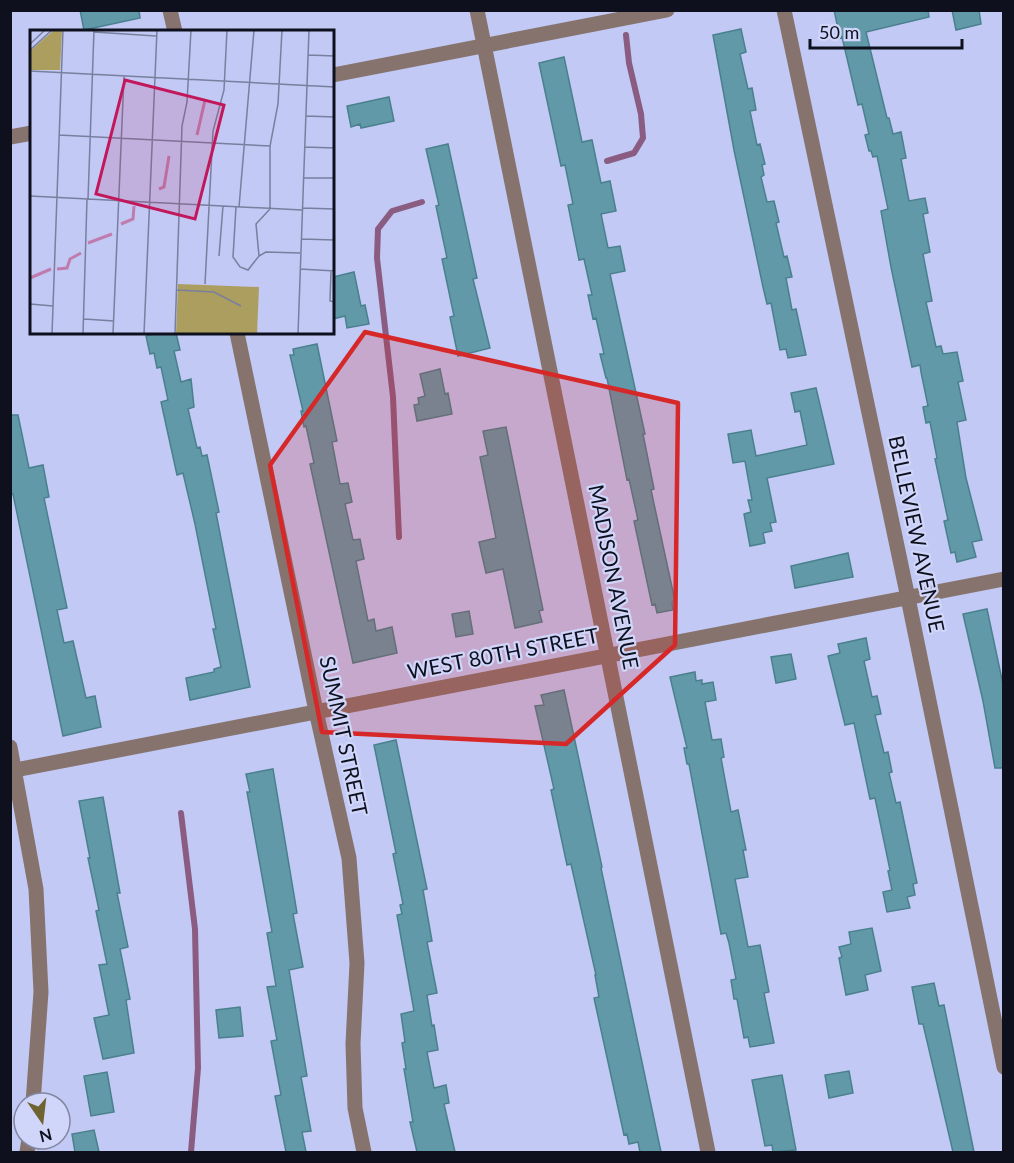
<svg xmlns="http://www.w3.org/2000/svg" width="1014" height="1163" font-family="Lato,sans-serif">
	<rect width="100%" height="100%" fill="#c1c9f4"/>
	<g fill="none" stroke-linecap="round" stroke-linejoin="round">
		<!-- stream -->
		<path stroke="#8a5c82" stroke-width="6" d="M 607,161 L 634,153 L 643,138 L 641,114 L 629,63 L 626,35
			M 399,537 L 393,397 L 377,258 L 378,229 L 392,211 L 422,202
			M 181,813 L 195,929 L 198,1068 L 191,1152"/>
	</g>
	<!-- building -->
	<path fill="#6299a8" stroke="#4a808e" stroke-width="1.5" d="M 80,10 L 139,10 L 140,18 L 84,30 Z
		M 834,10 L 928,10 L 929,17 L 866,32 L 887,118 L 889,118 L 893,134 L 901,132 L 906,158 L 901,159 L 909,201 L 925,198 L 928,213 L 923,214 L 930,252 L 923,254 L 932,301 L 926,302 L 936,347 L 941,346 L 943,354 L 957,352 L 963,381 L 958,382 L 966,420 L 957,422 L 966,478 L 982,540 L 972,542 L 976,557 L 957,562 L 955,552 L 951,553 L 944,521 L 948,520 L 935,459 L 937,458 L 930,422 L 926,423 L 923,407 L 928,406 L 921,372 L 920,365 L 912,367 L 891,267 L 881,211 L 888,209 L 877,156 L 873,157 L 871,151 L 869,151 L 865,135 L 869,134 L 862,104 L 858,105 L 842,37 L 840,38 Z
		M 952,10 L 979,10 L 981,24 L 956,30 Z
		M 741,29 L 746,52 L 740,54 L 748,89 L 752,88 L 756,110 L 750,111 L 757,145 L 760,144 L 765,164 L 762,165 L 764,175 L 761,177 L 767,202 L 774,201 L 779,222 L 776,223 L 784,257 L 787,256 L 792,277 L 786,278 L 792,310 L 796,309 L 806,355 L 788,358 L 786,349 L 780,350 L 771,303 L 767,304 L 763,287 L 734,150 L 713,35 Z
		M 564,57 L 582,142 L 592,140 L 601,183 L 610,181 L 616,211 L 601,214 L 608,248 L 620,246 L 625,271 L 610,274 L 645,434 L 643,434 L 654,489 L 651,490 L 675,601 L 672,602 L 673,610 L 657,613 L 655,604 L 652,605 L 634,521 L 638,520 L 629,479 L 627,480 L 607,378 L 606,378 L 600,354 L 604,354 L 596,318 L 593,319 L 588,295 L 592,295 L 584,259 L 579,260 L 568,205 L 573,204 L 565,165 L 561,166 L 539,63 Z
		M 389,97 L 394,121 L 361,128 L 360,124 L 351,127 L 347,106 Z
		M 448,144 L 477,278 L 473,279 L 490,348 L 458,356 L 450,317 L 454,316 L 442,259 L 447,258 L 436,206 L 439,205 L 426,149 Z
		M 354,272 L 361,306 L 365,305 L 369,324 L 347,328 L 345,316 L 333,319 L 333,277 Z
		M 159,333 L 176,333 L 180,350 L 174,351 L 181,382 L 191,379 L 194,407 L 188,409 L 197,448 L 200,447 L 202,456 L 207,455 L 219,512 L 216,513 L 250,687 L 190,700 L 186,678 L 214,672 L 214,669 L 221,667 L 213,629 L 216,629 L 195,524 L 183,473 L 177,475 L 161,402 L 168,400 L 161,367 L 157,368 L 154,353 L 150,354 L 146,336 Z
		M 317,344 L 337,441 L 332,442 L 340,484 L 348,483 L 352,502 L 345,504 L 353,540 L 360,539 L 364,559 L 356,561 L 368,621 L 374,619 L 376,631 L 392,627 L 397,653 L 353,663 L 310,464 L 314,463 L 306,426 L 304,427 L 301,411 L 303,411 L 290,355 L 294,355 L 293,349 Z
		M 440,369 L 445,394 L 448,393 L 452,414 L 417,421 L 414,405 L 419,404 L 418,398 L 425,396 L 420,374 Z
		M 816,388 L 834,464 L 767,478 L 776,522 L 770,523 L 772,531 L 763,533 L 765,543 L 750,546 L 744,514 L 751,512 L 748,500 L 752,500 L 745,461 L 733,463 L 728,434 L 751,430 L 756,456 L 807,445 L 800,411 L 795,412 L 791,393 Z
		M 10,415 L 18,415 L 29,468 L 43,465 L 49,497 L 44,498 L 67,608 L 57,610 L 64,643 L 73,641 L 86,698 L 95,696 L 101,727 L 63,736 L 13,494 L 10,494 Z
		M 506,427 L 543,610 L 539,611 L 542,622 L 515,628 L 503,569 L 486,573 L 479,542 L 496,538 L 480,457 L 488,455 L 483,431 Z
		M 848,553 L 853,577 L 795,588 L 791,566 Z
		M 987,609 L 1004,689 L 1004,768 L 995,768 L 983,701 L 963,614 Z
		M 469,611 L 473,634 L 456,637 L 452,614 Z
		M 866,638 L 870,659 L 864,661 L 872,697 L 877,696 L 881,714 L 875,715 L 884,753 L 888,752 L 892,772 L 889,773 L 896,803 L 900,802 L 917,883 L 913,884 L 915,895 L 907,897 L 910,908 L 887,912 L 883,892 L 892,890 L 888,871 L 890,870 L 875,798 L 870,799 L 854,723 L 845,725 L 828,656 L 840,653 L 838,644 Z
		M 791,654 L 796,679 L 776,683 L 771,657 Z
		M 695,672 L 696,681 L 702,680 L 702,684 L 713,682 L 716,700 L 705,702 L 712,740 L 721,739 L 724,757 L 721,758 L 731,812 L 738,810 L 746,850 L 743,850 L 748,877 L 735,879 L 748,947 L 760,945 L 769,992 L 764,993 L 774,1043 L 750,1047 L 748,1037 L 744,1038 L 737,999 L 734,999 L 731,980 L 736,979 L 729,943 L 726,933 L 721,934 L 689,764 L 687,764 L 684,748 L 687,748 L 670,677 Z
		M 564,690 L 602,867 L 601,868 L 661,1152 L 640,1152 L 638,1142 L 629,1144 L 627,1134 L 624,1135 L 594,998 L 599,997 L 595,975 L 596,975 L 571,864 L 567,865 L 551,790 L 554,789 L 535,706 L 544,705 L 541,695 Z
		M 396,740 L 427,889 L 423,890 L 432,941 L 427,942 L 437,993 L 427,995 L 432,1026 L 434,1025 L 438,1050 L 427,1052 L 434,1088 L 446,1085 L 449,1103 L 444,1104 L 455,1152 L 417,1152 L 410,1122 L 413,1122 L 404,1069 L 406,1069 L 402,1043 L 405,1042 L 401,1014 L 414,1011 L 397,915 L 402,914 L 400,905 L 403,904 L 393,854 L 396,853 L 374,745 Z
		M 273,769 L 297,913 L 293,914 L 303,967 L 289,970 L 307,1076 L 301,1077 L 311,1131 L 302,1132 L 306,1152 L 286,1152 L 275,1096 L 281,1095 L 271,1041 L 277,1040 L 267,987 L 276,986 L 267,933 L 272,932 L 247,792 L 250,792 L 246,774 Z
		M 103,797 L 120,893 L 117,893 L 128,947 L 120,949 L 130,999 L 126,1000 L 134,1053 L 103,1059 L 94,1018 L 109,1015 L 99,965 L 107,964 L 96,911 L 99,910 L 88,858 L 90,858 L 79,801 Z
		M 872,928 L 881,971 L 865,975 L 868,990 L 846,995 L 839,958 L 842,957 L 839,947 L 851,944 L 849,932 Z
		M 934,983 L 939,1006 L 944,1005 L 974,1152 L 953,1152 L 923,1024 L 919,1024 L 912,987 Z
		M 240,1007 L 243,1036 L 219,1038 L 216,1010 Z
		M 849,1071 L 853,1093 L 829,1098 L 825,1075 Z
		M 107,1072 L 114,1112 L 91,1116 L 84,1076 Z
		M 782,1075 L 796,1150 L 773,1152 L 772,1145 L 765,1146 L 752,1080 Z
		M 94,1130 L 99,1152 L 75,1152 L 72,1134 Z"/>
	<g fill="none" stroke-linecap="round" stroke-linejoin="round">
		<!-- minor -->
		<path stroke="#87736d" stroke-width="15" d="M 170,10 L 175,32
			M 477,10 L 708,1152
			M 784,10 L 908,598 L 1004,1067
			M 333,75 L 667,10
			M 10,137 L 32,133
			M 237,333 L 316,711 L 349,858 L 357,963 L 353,1044 L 355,1108 L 364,1152
			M 10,747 L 36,889 L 41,992 L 33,1103
			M 10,771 L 1004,579
			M 27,1152 L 29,1139"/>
	</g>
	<!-- marked area -->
	<path fill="#d62828" fill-opacity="0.2" stroke="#d62828" stroke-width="4.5" stroke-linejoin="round" d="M 365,332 L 678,403 L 675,645 L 566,744 L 322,732 L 270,465 Z"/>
	<g text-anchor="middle" stroke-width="4.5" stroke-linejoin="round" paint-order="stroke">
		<!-- street labels -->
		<g font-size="21" fill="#0e101e" stroke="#d0d6fa">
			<text transform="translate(916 534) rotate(78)" y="7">BELLEVIEW AVENUE</text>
			<text transform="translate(613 577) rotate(79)" y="7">MADISON AVENUE</text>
			<text transform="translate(503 654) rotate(-11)" y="7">WEST 80TH STREET</text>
			<text transform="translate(343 736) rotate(78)" y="7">SUMMIT STREET</text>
		</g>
	</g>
	<!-- overview -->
	<g transform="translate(30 30)">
		<rect width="304" height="304" fill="#c1c9f4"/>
		<path d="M 24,0 L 32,0 L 30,40 L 0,40 L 0,21 ZM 148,254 L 229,257 L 227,304 L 146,304 Z" fill="#ac9e5e"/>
		<path fill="none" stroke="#bf7cad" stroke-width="3" d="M 167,105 L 175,70M 129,159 L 134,157 L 139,126M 91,194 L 103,189 L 104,176M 58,213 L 82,204M 27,239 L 37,238 L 40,229 L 51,223M 0,248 L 21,239"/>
		<path fill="none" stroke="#797f9e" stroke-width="1.5" d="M 64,2 L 126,6M 0,14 L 15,0M 0,20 L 22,0M 278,25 L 305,26M 0,41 L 305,57M 276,86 L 305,87M 29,105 L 240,116M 275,117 L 305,118M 274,148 L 305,148M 0,166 L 272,180M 58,169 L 64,0M 206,177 L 203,227 L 210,237 L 218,240 L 229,226 L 226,194 L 240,179 L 240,116 L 248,74 L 252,0M 209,177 L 224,0M 272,178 L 305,179M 271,209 L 305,210M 189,226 L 193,176M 229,226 L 236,222 L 270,223M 270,239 L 305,241M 301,241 L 300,271 L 305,272M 175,254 L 183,101 L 194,60 L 197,0M 146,260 L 184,262 L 211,276M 0,274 L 23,276M 54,289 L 84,291M 22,304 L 33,0M 53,304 L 57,169M 83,304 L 94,46M 114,304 L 127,0M 145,304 L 152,96 L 157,72 L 161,0M 268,304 L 279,0"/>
		<path fill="#c2185b" fill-opacity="0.15" stroke="#c2185b" stroke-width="3" d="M 95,50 L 194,75 L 165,189 L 66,164 Z"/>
		<rect width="304" height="304" fill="none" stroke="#0e101e" stroke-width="3"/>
	</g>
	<!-- border -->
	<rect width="1014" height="1163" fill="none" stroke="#0e101e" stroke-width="24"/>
	<!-- north arrow -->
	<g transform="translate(42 1121) rotate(166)"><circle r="28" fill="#d0d6fa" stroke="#8287a2" stroke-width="1.5"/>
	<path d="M0-4.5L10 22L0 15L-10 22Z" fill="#6f6431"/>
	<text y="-9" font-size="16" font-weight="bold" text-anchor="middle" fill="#0e101e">N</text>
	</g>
	<!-- scale -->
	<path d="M810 39v9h152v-9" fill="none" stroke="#0e101e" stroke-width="3"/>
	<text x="819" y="39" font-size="18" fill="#0e101e" stroke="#d0d6fa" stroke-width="4.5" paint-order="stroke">50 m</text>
</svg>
